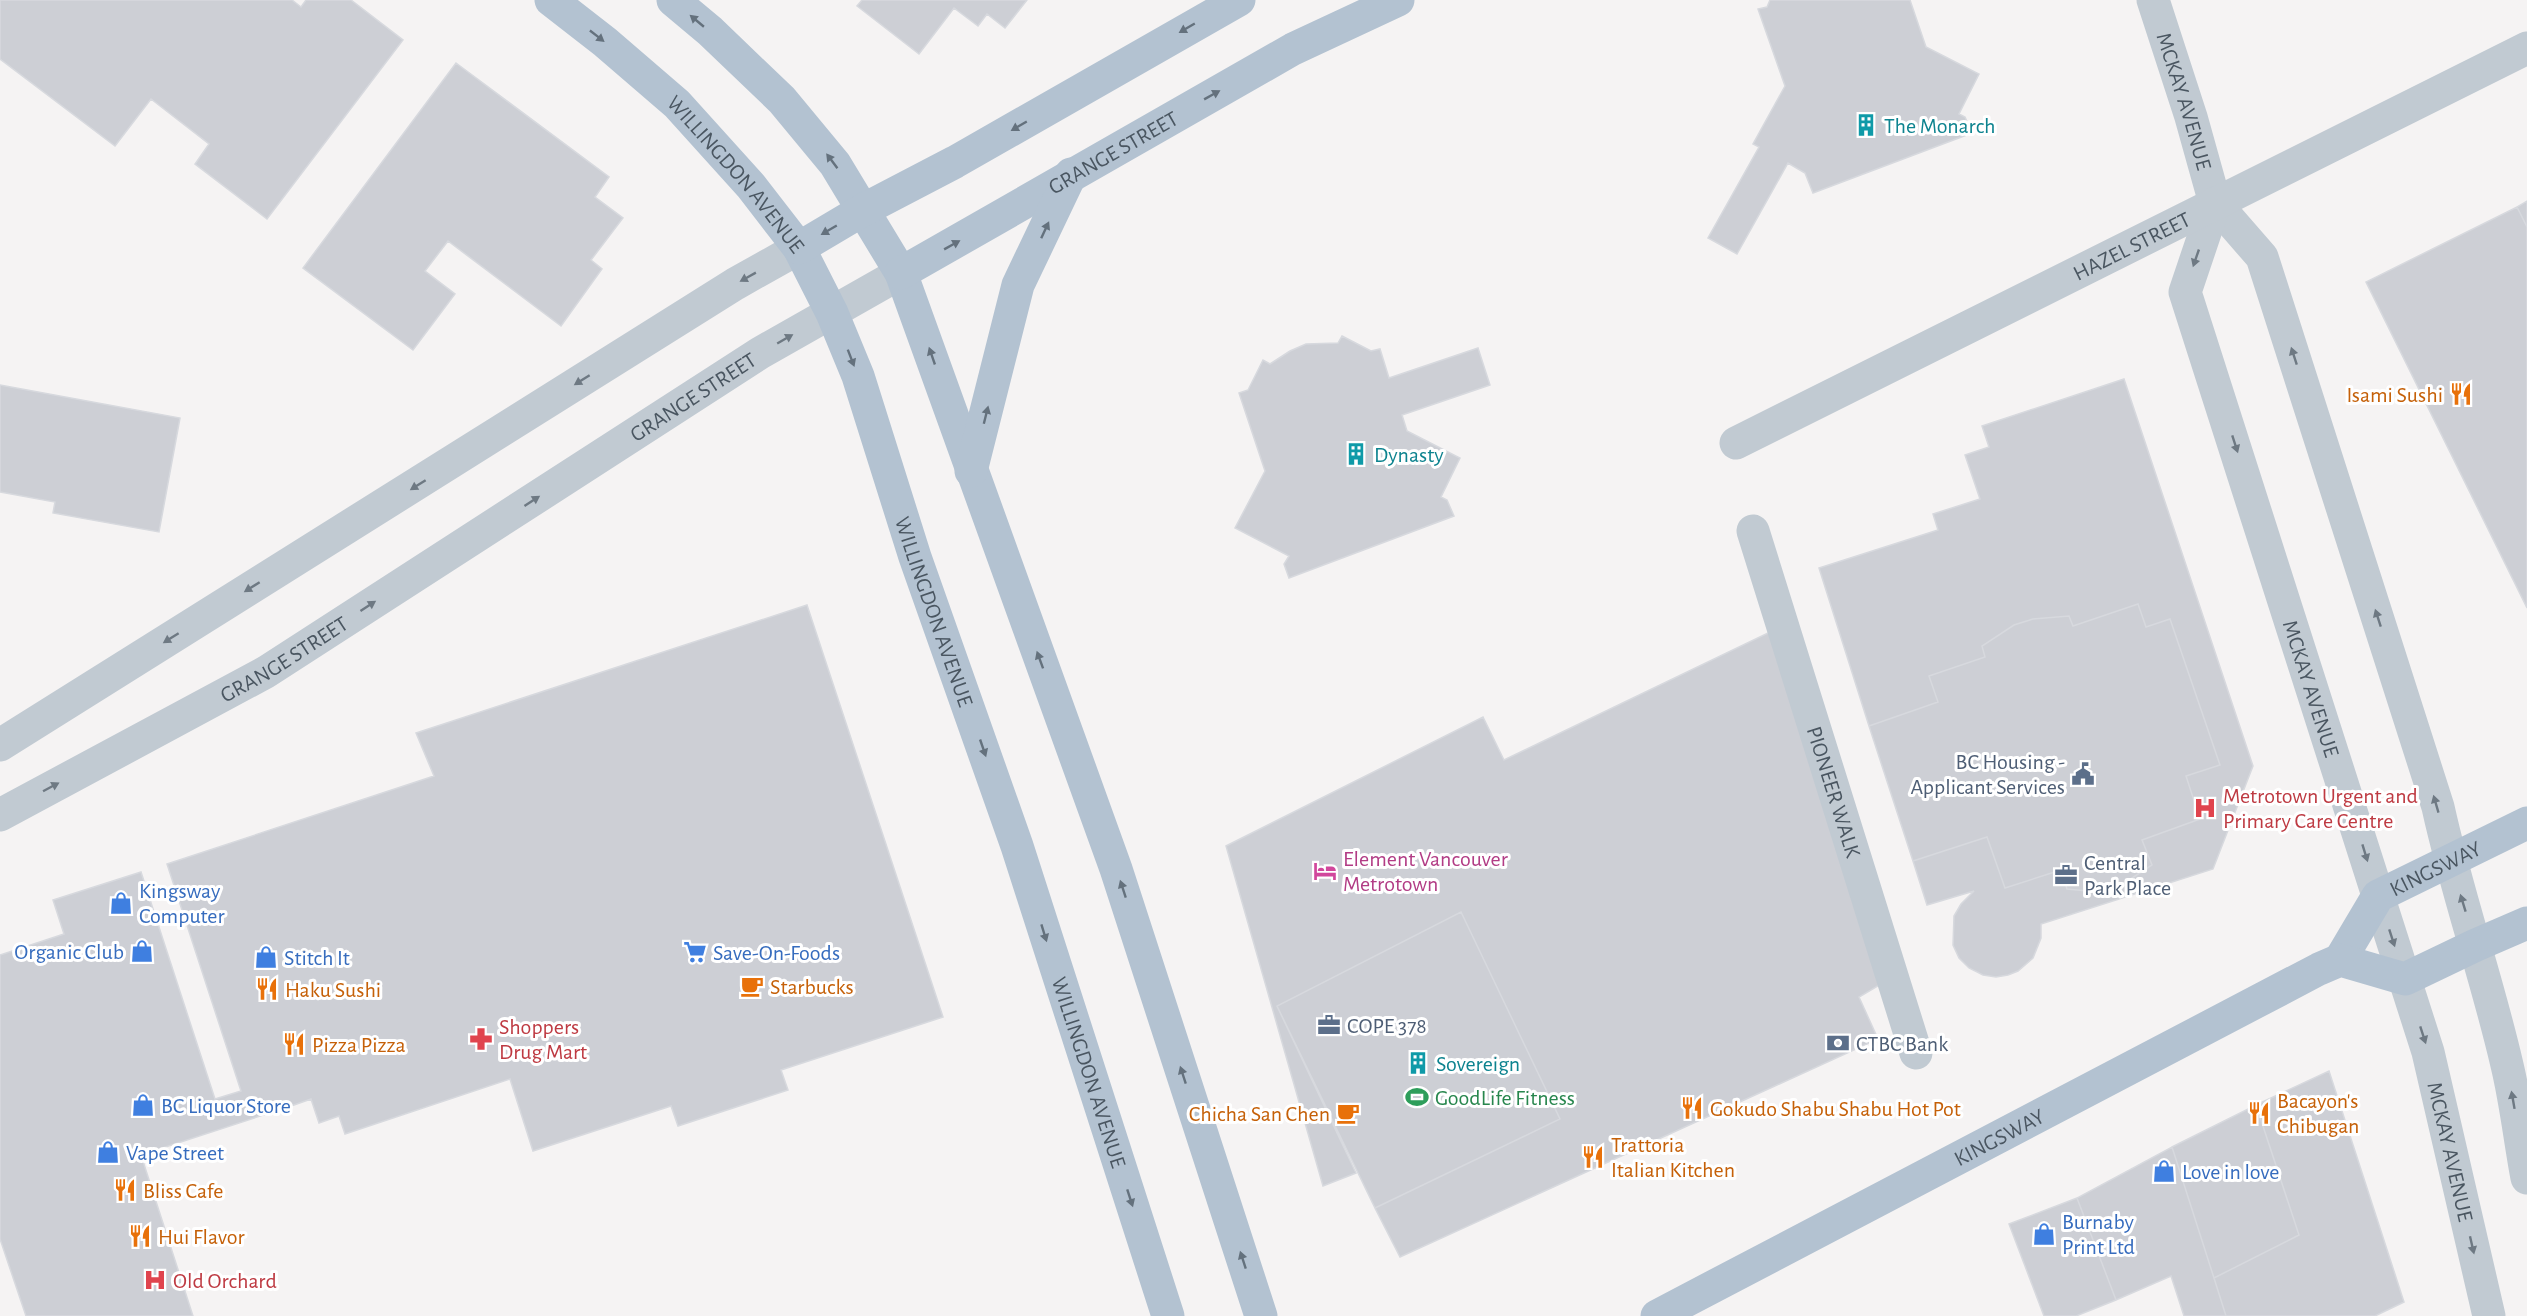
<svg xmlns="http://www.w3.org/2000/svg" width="2527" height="1316" font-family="'Alegreya Sans',sans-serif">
	<rect width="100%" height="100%" fill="#f5f3f3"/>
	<!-- building -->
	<path fill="#cdcfd5" stroke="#d7d9de" stroke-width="1.5" d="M 0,0 L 292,0 L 301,7 L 306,0 L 351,0 L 403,40 L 267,219 L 195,164 L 209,144 L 151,99 L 115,146 L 0,59 Z
		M 862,0 L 1027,0 L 1005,28 L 987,14 L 978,26 L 954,8 L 919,54 L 857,6 Z
		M 1770,0 L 1910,0 L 1926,47 L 1979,74 L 1959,114 L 1965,117 L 1972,133 L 1813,193 L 1805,173 L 1788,163 L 1737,254 L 1708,238 L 1759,147 L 1753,144 L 1785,86 L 1758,9 L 1767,7 Z
		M 456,63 L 609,177 L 595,197 L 623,218 L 591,260 L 602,269 L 561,326 L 448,241 L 425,271 L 455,294 L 413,350 L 303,268 Z
		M 2527,201 L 2527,227 L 2517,207 Z
		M 2517,207 L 2527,227 L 2527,608 L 2366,282 Z
		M 1342,336 L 1371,351 L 1380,349 L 1389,378 L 1478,348 L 1490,385 L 1402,415 L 1407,431 L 1460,458 L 1441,497 L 1447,500 L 1454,516 L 1289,578 L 1284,564 L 1289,556 L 1235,528 L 1265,471 L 1239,393 L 1248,390 L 1263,360 L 1270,364 L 1290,351 L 1306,344 L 1338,343 Z
		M 2124,379 L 2253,766 L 2213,869 L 2041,924 L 2041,938 L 2033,958 L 2018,971 L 2008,975 L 1996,977 L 1983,975 L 1969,968 L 1959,958 L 1953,945 L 1954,916 L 1961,904 L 1974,891 L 1927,905 L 1913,861 L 1987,837 L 2005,888 L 2061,870 L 2067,889 L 2097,892 L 2126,882 L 2152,865 L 2142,840 L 2200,819 L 2186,776 L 2220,765 L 2170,619 L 2146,627 L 2138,604 L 2073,626 L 2069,616 L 2033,619 L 2014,625 L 1982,646 L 1985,657 L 1929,676 L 1938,702 L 1869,726 L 1819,568 L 1938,530 L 1933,514 L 1980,499 L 1965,455 L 1989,447 L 1982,426 Z
		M 0,385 L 180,418 L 159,532 L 53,513 L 55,502 L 0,492 Z
		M 2138,604 L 2146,627 L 2170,619 L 2220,765 L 2186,776 L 2200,819 L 2142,840 L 2152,865 L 2126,882 L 2097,892 L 2067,889 L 2061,870 L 2005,888 L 1987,837 L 1913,861 L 1869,726 L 1938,702 L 1929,676 L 1985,657 L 1982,646 L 2014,625 L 2033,619 L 2069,616 L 2073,626 Z
		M 807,605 L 943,1017 L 781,1070 L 788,1090 L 678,1126 L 671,1106 L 533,1151 L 510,1079 L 345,1134 L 339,1116 L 319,1123 L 311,1099 L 294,1105 L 141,1155 L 193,1316 L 26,1316 L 0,1239 L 0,955 L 64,934 L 53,900 L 141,872 L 215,1099 L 241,1091 L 167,864 L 434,776 L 416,733 Z
		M 1770,632 L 1888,980 L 1859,997 L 1878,1039 L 1400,1257 L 1375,1208 L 1560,1119 L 1461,912 L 1277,1006 L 1356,1173 L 1323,1186 L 1226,846 L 1483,717 L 1504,760 Z
		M 1461,912 L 1560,1119 L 1375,1208 L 1277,1006 Z
		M 2329,1071 L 2404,1302 L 2375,1316 L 2226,1316 L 2214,1278 L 2299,1235 L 2256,1105 Z
		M 2256,1105 L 2299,1235 L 2214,1278 L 2172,1147 Z
		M 2172,1147 L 2214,1278 L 2226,1316 L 2184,1316 L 2171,1276 L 2116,1300 L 2077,1198 Z
		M 2077,1198 L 2116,1300 L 2076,1316 L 2044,1316 L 2009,1224 Z"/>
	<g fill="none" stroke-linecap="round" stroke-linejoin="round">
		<!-- minor -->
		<g stroke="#c1cad2" stroke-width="33">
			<path id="s1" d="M 2153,0 L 2191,117 L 2215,203 L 2262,257 L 2438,807 C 2457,894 2487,978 2507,1065 C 2516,1102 2520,1141 2527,1178"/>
			<path id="s2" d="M 2215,203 L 2185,292 L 2428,1052 L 2489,1316"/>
			<path id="s3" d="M 1736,443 L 2527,48"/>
			<path id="s4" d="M 1753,531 L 1916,1053"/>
			<path d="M 0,745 L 735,284 L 799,248"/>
			<path id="s5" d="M 0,815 L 266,672 L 760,353 L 901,273"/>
		</g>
		<!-- major -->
		<g stroke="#b3c2d1" stroke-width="33">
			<path id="s6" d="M 551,0 L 605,42 L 677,104 L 751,186 L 799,248 L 832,313 L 858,376 L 915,557 L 1017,846 L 1168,1316"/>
			<path d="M 673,0 L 710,31 L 782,100 L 835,164 L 901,273 L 1116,869 L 1261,1316"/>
			<path d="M 799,248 L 863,210 L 955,162 L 1239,0"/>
			<path id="s7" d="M 901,273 L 1293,49 L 1398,0"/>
			<path d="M 971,471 L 1018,285 L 1071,174"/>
			<path id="s8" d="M 2340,960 L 2378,896 L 2527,823"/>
			<path id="s9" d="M 1657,1316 L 2319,969 L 2340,960 L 2405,979 L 2476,945 L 2527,923"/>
		</g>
	</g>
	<!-- one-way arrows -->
	<defs><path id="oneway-solid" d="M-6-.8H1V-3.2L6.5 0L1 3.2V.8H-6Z" transform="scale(1.5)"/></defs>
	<g fill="#64717d">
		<use href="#oneway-solid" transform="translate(697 21) rotate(-140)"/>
		<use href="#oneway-solid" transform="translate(1187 28) rotate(150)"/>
		<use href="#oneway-solid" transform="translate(597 36) rotate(38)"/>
		<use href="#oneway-solid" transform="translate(1212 95) rotate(-29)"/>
		<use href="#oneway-solid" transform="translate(1019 126) rotate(150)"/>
		<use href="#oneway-solid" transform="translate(832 161) rotate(-127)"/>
		<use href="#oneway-solid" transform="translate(829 230) rotate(150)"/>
		<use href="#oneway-solid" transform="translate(1045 230) rotate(-65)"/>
		<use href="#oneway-solid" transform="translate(952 245) rotate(-29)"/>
		<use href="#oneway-solid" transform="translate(932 356) rotate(-109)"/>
		<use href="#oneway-solid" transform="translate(851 358) rotate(69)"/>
		<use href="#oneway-solid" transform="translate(986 415) rotate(-76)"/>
		<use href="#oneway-solid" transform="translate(1040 660) rotate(-110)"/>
		<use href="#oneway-solid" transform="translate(983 748) rotate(71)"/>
		<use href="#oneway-solid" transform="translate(1123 889) rotate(-108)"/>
		<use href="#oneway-solid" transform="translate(1044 933) rotate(73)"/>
		<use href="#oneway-solid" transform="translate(1183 1075) rotate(-108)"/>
		<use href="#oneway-solid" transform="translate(1130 1198) rotate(72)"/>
		<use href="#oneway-solid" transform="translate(1243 1260) rotate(-108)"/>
	</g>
	<g fill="#6e7983">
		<use href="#oneway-solid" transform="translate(2196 258) rotate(109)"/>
		<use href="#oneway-solid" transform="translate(748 277) rotate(151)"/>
		<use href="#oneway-solid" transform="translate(785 339) rotate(-30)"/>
		<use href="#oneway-solid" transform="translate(2294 356) rotate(-108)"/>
		<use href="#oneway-solid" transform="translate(582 380) rotate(148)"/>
		<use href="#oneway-solid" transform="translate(2235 444) rotate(72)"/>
		<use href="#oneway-solid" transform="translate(418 485) rotate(148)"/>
		<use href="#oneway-solid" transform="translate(532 501) rotate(-33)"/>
		<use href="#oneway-solid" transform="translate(252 587) rotate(148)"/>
		<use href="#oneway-solid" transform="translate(368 606) rotate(-33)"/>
		<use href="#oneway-solid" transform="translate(2378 618) rotate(-108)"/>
		<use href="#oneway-solid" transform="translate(171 638) rotate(148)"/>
		<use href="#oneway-solid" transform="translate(51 787) rotate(-28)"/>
		<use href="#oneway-solid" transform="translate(2436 804) rotate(-106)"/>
		<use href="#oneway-solid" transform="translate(2365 853) rotate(73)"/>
		<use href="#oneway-solid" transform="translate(2463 903) rotate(-107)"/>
		<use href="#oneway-solid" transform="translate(2392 938) rotate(72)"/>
		<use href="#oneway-solid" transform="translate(2423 1035) rotate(72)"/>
		<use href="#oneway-solid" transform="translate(2513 1100) rotate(-100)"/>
		<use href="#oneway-solid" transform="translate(2472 1245) rotate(77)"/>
	</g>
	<!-- icons -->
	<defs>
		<g id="building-bare" transform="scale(1.8)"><path d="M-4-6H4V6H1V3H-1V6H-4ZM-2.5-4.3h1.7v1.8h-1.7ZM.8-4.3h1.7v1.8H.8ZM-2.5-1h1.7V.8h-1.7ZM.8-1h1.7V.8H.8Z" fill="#0f9aa8" stroke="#fff" stroke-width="2.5" paint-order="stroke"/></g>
		<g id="restaurant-bare" transform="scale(1.8)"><path d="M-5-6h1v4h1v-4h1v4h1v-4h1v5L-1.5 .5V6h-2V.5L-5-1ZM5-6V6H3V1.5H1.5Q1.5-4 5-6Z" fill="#e8710a" stroke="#fff" stroke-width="2.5" paint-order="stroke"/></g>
		<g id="civic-bare" transform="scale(1.8)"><path d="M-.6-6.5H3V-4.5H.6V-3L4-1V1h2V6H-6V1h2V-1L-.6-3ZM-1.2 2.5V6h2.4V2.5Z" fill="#5c6f8a" stroke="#fff" stroke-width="2.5" paint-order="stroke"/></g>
		<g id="hospital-bare" transform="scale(1.8)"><path d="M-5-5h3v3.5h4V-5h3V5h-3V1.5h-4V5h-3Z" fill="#e0444e" stroke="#fff" stroke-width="2.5" paint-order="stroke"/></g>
		<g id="hotel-bare" transform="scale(1.8)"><path d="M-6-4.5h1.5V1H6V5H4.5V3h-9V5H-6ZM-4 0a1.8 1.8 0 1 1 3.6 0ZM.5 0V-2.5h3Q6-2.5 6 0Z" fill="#d1479c" stroke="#fff" stroke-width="2.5" paint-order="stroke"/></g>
		<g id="office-bare" transform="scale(1.8)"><path d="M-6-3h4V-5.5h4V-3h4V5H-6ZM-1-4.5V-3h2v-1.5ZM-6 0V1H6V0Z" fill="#5c6f8a" stroke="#fff" stroke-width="2.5" paint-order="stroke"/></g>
		<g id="shop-bare" transform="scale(1.8)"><path d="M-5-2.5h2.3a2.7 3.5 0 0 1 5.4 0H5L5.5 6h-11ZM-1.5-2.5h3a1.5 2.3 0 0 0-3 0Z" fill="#3f7fe0" stroke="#fff" stroke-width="2.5" paint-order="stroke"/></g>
		<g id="supermarket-bare" transform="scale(1.8)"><path d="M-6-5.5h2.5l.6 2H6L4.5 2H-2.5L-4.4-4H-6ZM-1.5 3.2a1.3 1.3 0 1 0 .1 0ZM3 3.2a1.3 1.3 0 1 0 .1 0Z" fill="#3f7fe0" stroke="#fff" stroke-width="2.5" paint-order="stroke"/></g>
		<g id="cafe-bare" transform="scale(1.8)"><path d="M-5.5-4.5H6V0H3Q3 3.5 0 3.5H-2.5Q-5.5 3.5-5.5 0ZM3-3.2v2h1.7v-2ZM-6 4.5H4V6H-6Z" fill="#e8710a" stroke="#fff" stroke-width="2.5" paint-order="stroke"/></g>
		<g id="pharmacy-bare" transform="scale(1.8)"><path d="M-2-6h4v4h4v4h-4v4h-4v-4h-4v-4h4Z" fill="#e0444e" stroke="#fff" stroke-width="2.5" paint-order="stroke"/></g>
		<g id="bank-bare" transform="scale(1.8)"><path d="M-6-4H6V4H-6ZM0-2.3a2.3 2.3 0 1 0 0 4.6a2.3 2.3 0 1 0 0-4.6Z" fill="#5c6f8a" stroke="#fff" stroke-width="2.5" paint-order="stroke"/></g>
		<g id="stadium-bare" transform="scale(1.8)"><path d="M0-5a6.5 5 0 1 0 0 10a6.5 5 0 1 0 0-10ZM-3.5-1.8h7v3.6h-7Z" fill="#2e9e5b" stroke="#fff" stroke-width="2.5" paint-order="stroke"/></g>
	</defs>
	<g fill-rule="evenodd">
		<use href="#building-bare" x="1866" y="125"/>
		<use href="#restaurant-bare" x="2461" y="394"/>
		<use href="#building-bare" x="1356" y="454"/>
		<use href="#civic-bare" x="2083" y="774"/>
		<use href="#hospital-bare" x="2205" y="808"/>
		<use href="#hotel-bare" x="1325" y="871"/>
		<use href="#office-bare" x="2066" y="875"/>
		<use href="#shop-bare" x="121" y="903"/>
		<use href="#shop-bare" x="142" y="951"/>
		<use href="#supermarket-bare" x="695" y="952"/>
		<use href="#shop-bare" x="266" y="957"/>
		<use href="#cafe-bare" x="752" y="986"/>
		<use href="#restaurant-bare" x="267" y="989"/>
		<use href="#office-bare" x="1329" y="1025"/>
		<use href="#pharmacy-bare" x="481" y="1039"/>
		<use href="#bank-bare" x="1838" y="1043"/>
		<use href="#restaurant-bare" x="294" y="1044"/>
		<use href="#building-bare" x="1418" y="1063"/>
		<use href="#stadium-bare" x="1417" y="1097"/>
		<use href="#shop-bare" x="143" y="1105"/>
		<use href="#restaurant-bare" x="1692" y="1108"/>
		<use href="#cafe-bare" x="1348" y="1113"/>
		<use href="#restaurant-bare" x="2259" y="1113"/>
		<use href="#shop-bare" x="108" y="1152"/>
		<use href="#restaurant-bare" x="1593" y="1157"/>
		<use href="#shop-bare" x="2164" y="1171"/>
		<use href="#restaurant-bare" x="125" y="1190"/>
		<use href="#shop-bare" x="2044" y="1234"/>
		<use href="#restaurant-bare" x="140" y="1236"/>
		<use href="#hospital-bare" x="155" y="1280"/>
	</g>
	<g text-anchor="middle" stroke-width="6" stroke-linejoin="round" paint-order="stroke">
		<!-- street labels -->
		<g font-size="22" fill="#4a5661" stroke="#fff">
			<text dy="8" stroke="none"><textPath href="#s1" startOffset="106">MCKAY AVENUE</textPath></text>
			<text dy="8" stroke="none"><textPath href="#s7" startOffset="244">GRANGE STREET</textPath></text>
			<text dy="8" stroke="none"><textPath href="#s6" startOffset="255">WILLINGDON AVENUE</textPath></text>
			<text dy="8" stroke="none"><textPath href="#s3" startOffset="442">HAZEL STREET</textPath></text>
			<text dy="8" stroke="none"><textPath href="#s5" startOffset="810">GRANGE STREET</textPath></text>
			<text dy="8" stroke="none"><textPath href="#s6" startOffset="741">WILLINGDON AVENUE</textPath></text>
			<text dy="8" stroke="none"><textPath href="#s5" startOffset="324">GRANGE STREET</textPath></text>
			<text dy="8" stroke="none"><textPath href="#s2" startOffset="510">MCKAY AVENUE</textPath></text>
			<text dy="8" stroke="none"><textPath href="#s4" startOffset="273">PIONEER WALK</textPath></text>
			<text dy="8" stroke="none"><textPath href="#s8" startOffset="138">KINGSWAY</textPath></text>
			<text dy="8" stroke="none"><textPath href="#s6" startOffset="1227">WILLINGDON AVENUE</textPath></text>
			<text dy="8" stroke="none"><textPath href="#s9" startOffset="386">KINGSWAY</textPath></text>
			<text dy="8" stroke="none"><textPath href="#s2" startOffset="994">MCKAY AVENUE</textPath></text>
		</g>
		<!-- culture labels -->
		<g font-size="22" fill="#0d838f" stroke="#fff" text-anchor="start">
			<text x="1884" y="133">The Monarch</text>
			<text x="1374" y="462">Dynasty</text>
			<text x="1436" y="1071">Sovereign</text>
		</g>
		<!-- food labels -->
		<g font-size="22" fill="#c56008" stroke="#fff" text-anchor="start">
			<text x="2443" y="402" text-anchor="end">Isami Sushi</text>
			<text x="770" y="994">Starbucks</text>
			<text x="285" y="997">Haku Sushi</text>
			<text x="312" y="1052">Pizza Pizza</text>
			<text x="2277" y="1108">Bacayon's<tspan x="2277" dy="25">Chibugan</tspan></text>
			<text x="1710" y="1116">Gokudo Shabu Shabu Hot Pot</text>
			<text x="1330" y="1121" text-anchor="end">Chicha San Chen</text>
			<text x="1611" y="1152">Trattoria<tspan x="1611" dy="25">Italian Kitchen</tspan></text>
			<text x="143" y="1198">Bliss Cafe</text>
			<text x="158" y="1244">Hui Flavor</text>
		</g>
		<!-- service labels -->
		<g font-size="22" fill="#4e5e75" stroke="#fff" text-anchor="start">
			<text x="2065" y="769" text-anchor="end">BC Housing -<tspan x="2065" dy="25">Applicant Services</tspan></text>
			<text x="2084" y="870">Central<tspan x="2084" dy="25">Park Place</tspan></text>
			<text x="1347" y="1033">COPE 378</text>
			<text x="1856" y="1051">CTBC Bank</text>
		</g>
		<!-- health labels -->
		<g font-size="22" fill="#be3a42" stroke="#fff" text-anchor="start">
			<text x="2223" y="803">Metrotown Urgent and<tspan x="2223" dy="25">Primary Care Centre</tspan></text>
			<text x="499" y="1034">Shoppers<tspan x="499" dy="25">Drug Mart</tspan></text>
			<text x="173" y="1288">Old Orchard</text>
		</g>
		<!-- hotel labels -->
		<g font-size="22" fill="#b23c85" stroke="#fff" text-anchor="start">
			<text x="1343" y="866">Element Vancouver<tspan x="1343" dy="25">Metrotown</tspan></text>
		</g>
		<!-- shop labels -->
		<g font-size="22" fill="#366cbe" stroke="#fff" text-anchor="start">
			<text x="139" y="898">Kingsway<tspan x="139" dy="25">Computer</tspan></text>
			<text x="124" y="959" text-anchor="end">Organic Club</text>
			<text x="713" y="960">Save-On-Foods</text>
			<text x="284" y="965">Stitch It</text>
			<text x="161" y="1113">BC Liquor Store</text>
			<text x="126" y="1160">Vape Street</text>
			<text x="2182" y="1179">Love in love</text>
			<text x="2062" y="1229">Burnaby<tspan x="2062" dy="25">Print Ltd</tspan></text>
		</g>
		<!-- leisure labels -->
		<g font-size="22" fill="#27864d" stroke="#fff" text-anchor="start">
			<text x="1435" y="1105">GoodLife Fitness</text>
		</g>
	</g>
</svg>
